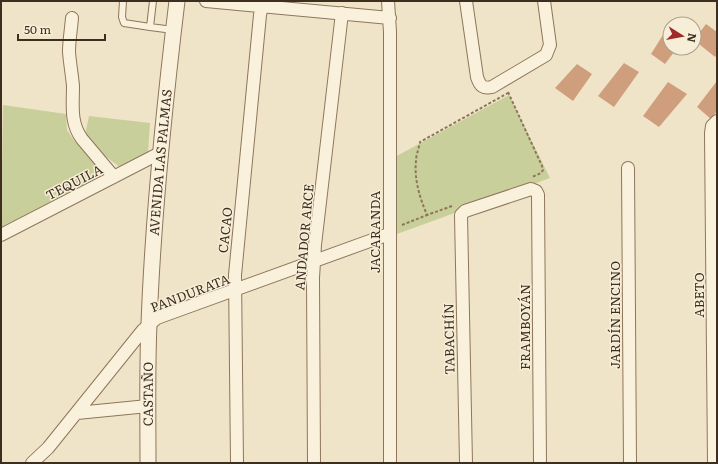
<svg xmlns="http://www.w3.org/2000/svg" width="718" height="464" font-family="Literata,serif">
	<rect width="100%" height="100%" fill="#f0e4c8"/>
	<!-- green -->
	<path fill="#c9cf9b" d="M 509,95 L 550,178 L 397,234 L 393,158 Z
		M 3,105 L 66,114 L 67,130 L 75,142 L 101,167 L 100,177 L 3,231 L 1,228 Z
		M 89,116 L 150,123 L 148,153 L 121,168 L 101,153 L 85,135 Z"/>
	<!-- building -->
	<path fill="#cf9f7d" d="M 706,24 L 717,32 L 717,54 L 715,57 L 694,40 Z
		M 666,30 L 670,32 L 670,48 L 677,48 L 665,64 L 651,54 Z
		M 624,63 L 639,72 L 614,107 L 598,96 Z
		M 577,64 L 592,74 L 573,101 L 555,88 Z
		M 717,81 L 717,111 L 711,119 L 697,107 Z
		M 668,82 L 687,94 L 659,127 L 643,116 Z"/>
	<g fill="none" stroke-linecap="round" stroke-linejoin="round">
		<!-- service casing -->
		<g stroke="#8d765c" stroke-width="8">
			<path id="service" d="M 123,1 L 122,17 L 124,23 L 150,27
				M 153,1 L 150,27 L 173,30"/>
		</g>
		<!-- minor casing -->
		<g stroke="#8d765c" stroke-width="14">
			<path id="minor" d="M 206,1 L 390,18
				M 388,1 L 390,32 L 390,463
				M 466,1 L 477,77 C 480,86 483,89 492,87 L 546,55 L 550,45 L 544,1
				M 72,18 C 71,30 69,41 69,52 C 70,64 72,75 73,86 C 73,105 70,123 82,139 L 114,177
				M 628,168 L 630,463
				M 1,235 L 160,153
				M 77,413 L 148,406
				M 32,463 L 48,448 L 143,330 L 157,318 L 389,234
				M 237,463 L 235,275 L 260,15 L 263,1
				M 314,463 L 313,278 L 315,245 L 342,13
				M 466,463 L 461,215 L 465,211 L 531,189 L 536,191 L 538,195 L 540,463
				M 714,463 L 711,133 L 712,126 L 717,121"/>
		</g>
		<!-- tertiary casing -->
		<g stroke="#8d765c" stroke-width="17">
			<g id="tertiary">
				<path id="s1" d="M 148,463 C 148,417 147,370 149,324 C 153,216 164,108 177,1"/>
			</g>
		</g>
		<!-- path -->
		<path stroke="#8d765c" stroke-width="2" stroke-dasharray="3 2" stroke-linecap="butt" d="M 508,92 L 542,166 L 543,170 L 541,173 L 532,177
			M 452,206 L 427,215 C 420,198 414,180 416,161 C 416,155 419,148 420,142 L 508,93
			M 402,225 L 427,215"/>
		<!-- service -->
		<use href="#service" stroke="#faf1dc" stroke-width="6"/>
		<!-- minor -->
		<use href="#minor" stroke="#faf1dc" stroke-width="12"/>
		<!-- tertiary -->
		<use href="#tertiary" stroke="#faf1dc" stroke-width="15"/>
	</g>
	<g text-anchor="middle" stroke-width="3" stroke-linejoin="round" paint-order="stroke">
		<!-- street labels -->
		<g font-size="13" fill="#3d2e20" stroke="#f7eed8">
			<text dy="5" stroke="none"><textPath href="#s1" startOffset="301">AVENIDA LAS PALMAS</textPath></text>
			<text transform="translate(74 182) rotate(-27)" y="5">TEQUILA</text>
			<text transform="translate(225 230) rotate(-84)" y="5">CACAO</text>
			<text transform="translate(375 232) rotate(-90)" y="5">JACARANDA</text>
			<text transform="translate(304 237) rotate(-85)" y="5">ANDADOR ARCE</text>
			<text transform="translate(190 293) rotate(-21)" y="5">PANDURATA</text>
			<text transform="translate(699 295) rotate(-90)" y="5">ABETO</text>
			<text transform="translate(615 315) rotate(-90)" y="5">JARDÍN ENCINO</text>
			<text transform="translate(525 327) rotate(-90)" y="5">FRAMBOYÁN</text>
			<text transform="translate(449 339) rotate(-91)" y="5">TABACHÍN</text>
			<text dy="5" stroke="none"><textPath href="#s1" startOffset="69">CASTAÑO</textPath></text>
		</g>
	</g>
	<!-- border -->
	<rect width="718" height="464" fill="none" stroke="#3d2e20" stroke-width="4"/>
	<!-- north arrow -->
	<g transform="translate(682 36) rotate(101)"><circle r="19" fill="#f7eed8" stroke="#ada18e"/>
	<path d="M0-3L7 15L0 10L-7 15Z" fill="#9e2a2b"/>
	<text y="-6" font-size="11" font-weight="bold" text-anchor="middle" fill="#3d2e20">N</text>
	</g>
	<!-- scale -->
	<path d="M18 34v6h87v-6" fill="none" stroke="#3d2e20" stroke-width="2"/>
	<text x="24" y="34" font-size="12" fill="#3d2e20" stroke="#f7eed8" stroke-width="3" paint-order="stroke">50 m</text>
</svg>
